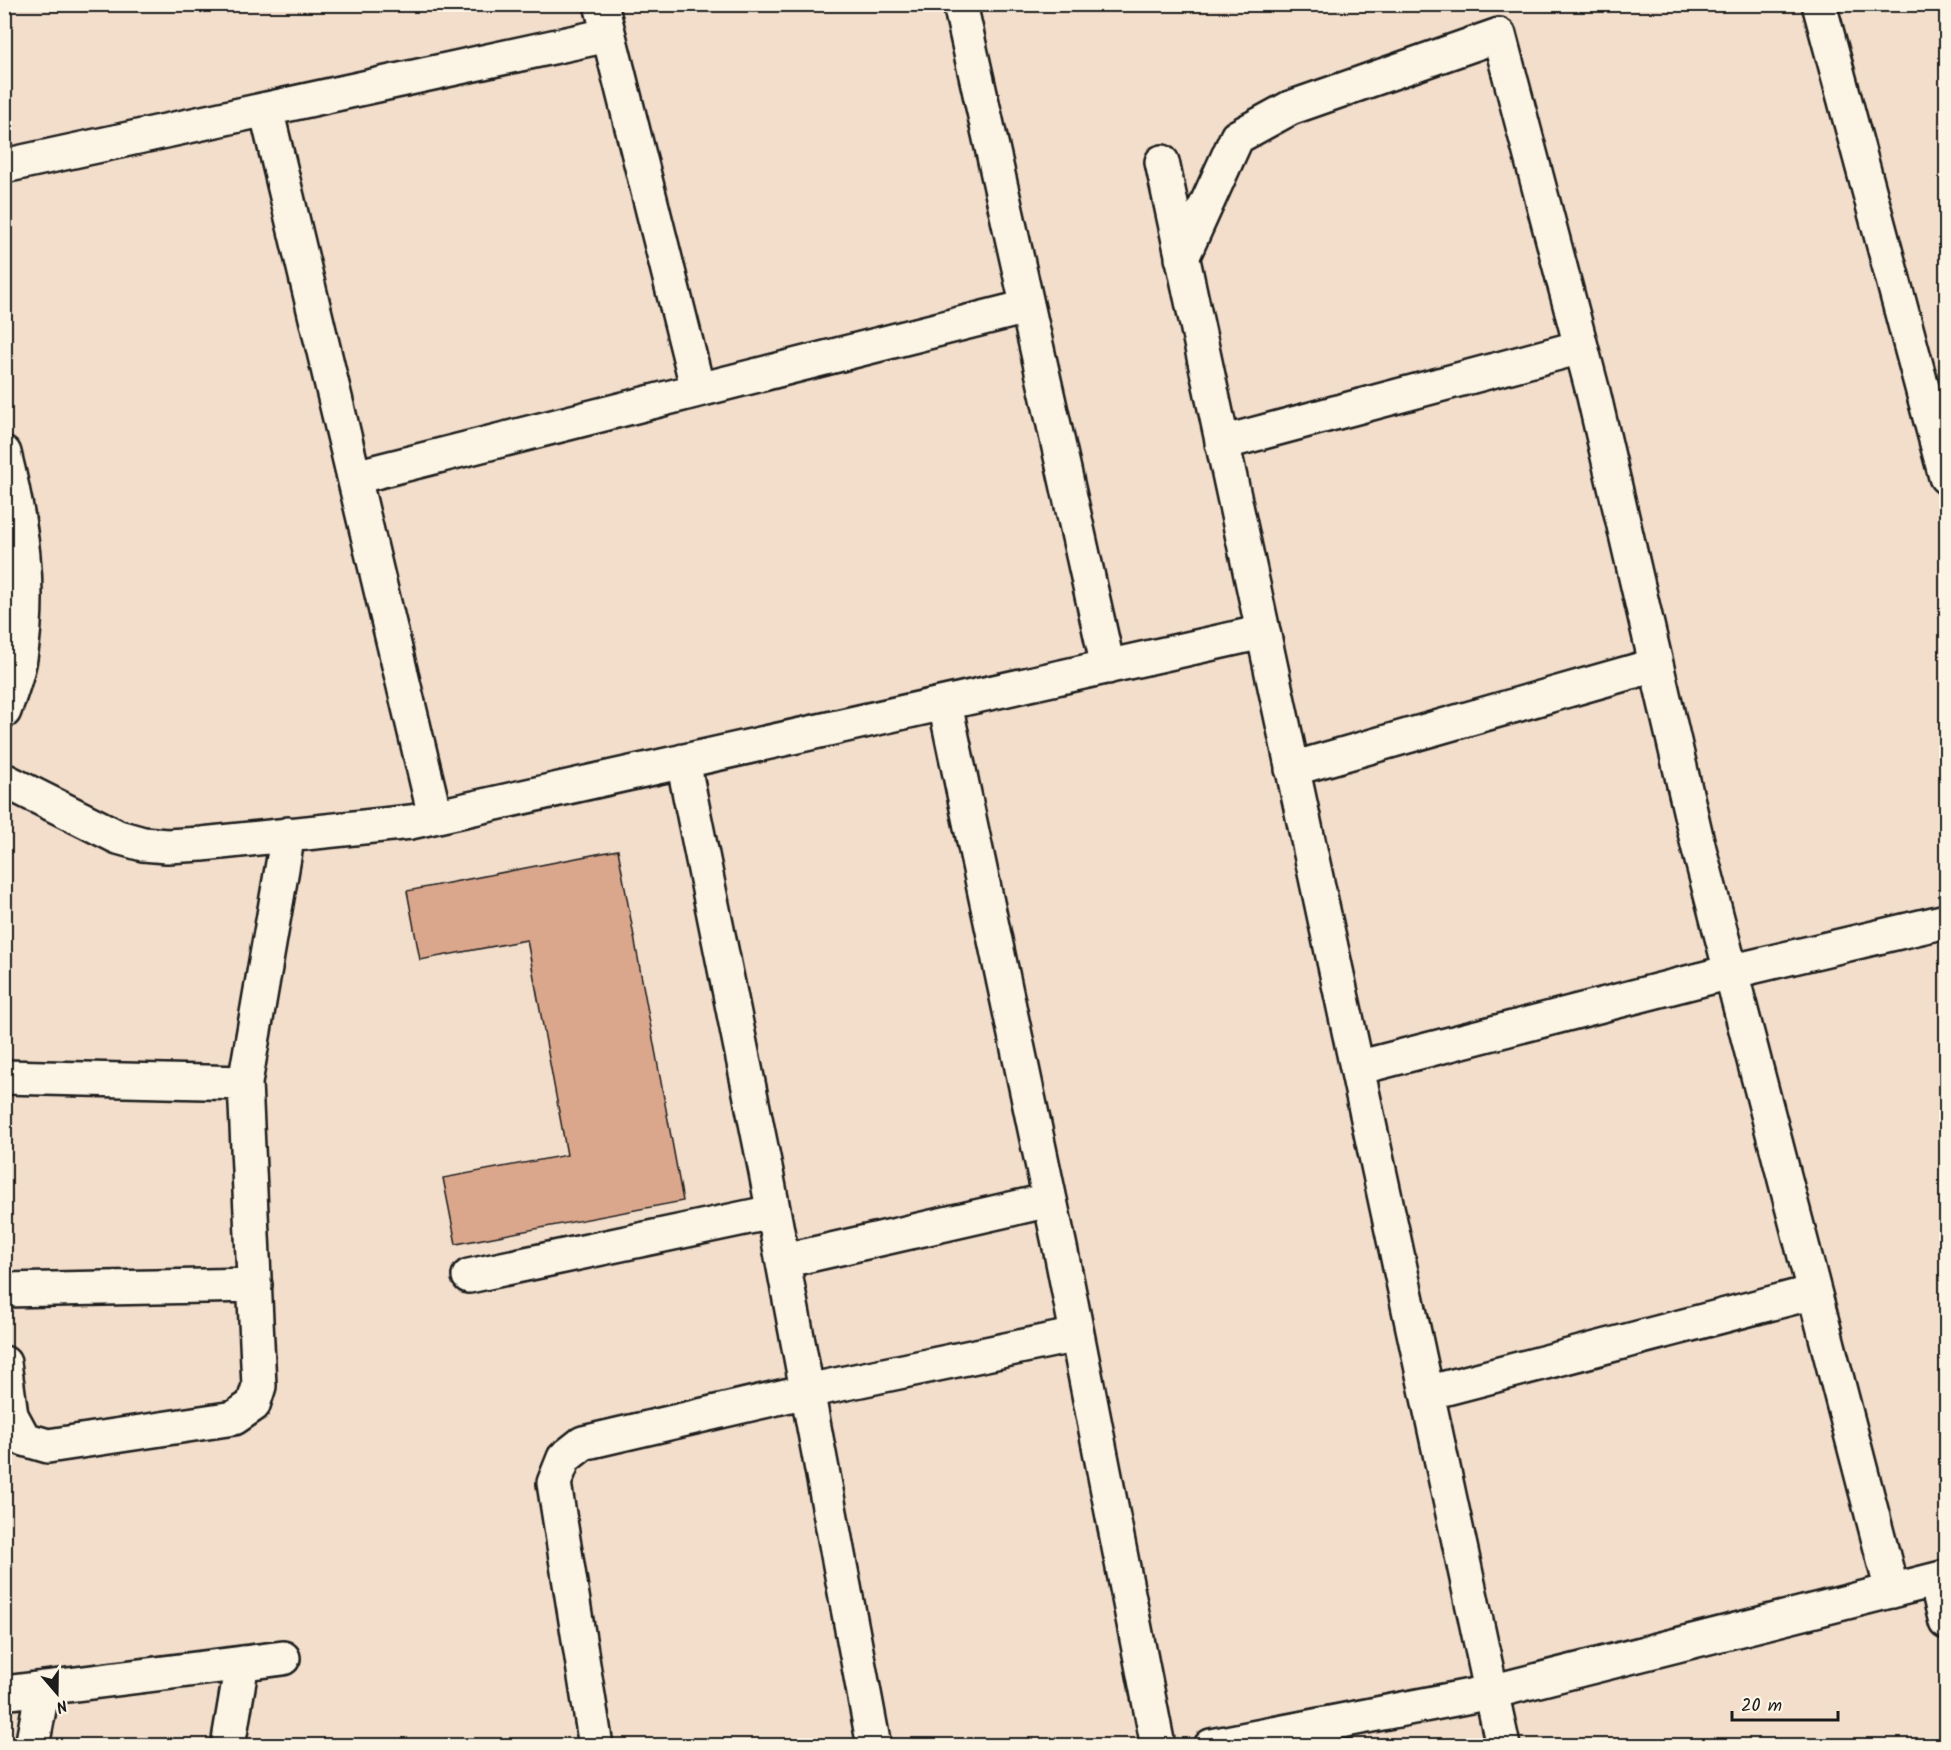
<svg xmlns="http://www.w3.org/2000/svg" width="1951" height="1750" font-family="Kalam,sans-serif">
	<rect width="100%" height="100%" fill="#f2decb"/>
	<filter id="ink" filterUnits="userSpaceOnUse"><feTurbulence type="fractalNoise" baseFrequency=".0167" numOctaves="2"/><feDisplacementMap in="SourceGraphic" scale="12" xChannelSelector="R" yChannelSelector="G"/><feConvolveMatrix kernelMatrix="1 2 1 2 8 2 1 2 1" color-interpolation-filters="sRGB"/></filter>
	<g filter="url(#ink)">
		<!-- building -->
		<path fill="#daa78d" stroke="#1c1c1c" stroke-width="1.5" d="M 618,850 L 683,1201 L 456,1244 L 443,1178 L 567,1155 L 527,940 L 420,960 L 407,891 Z"/>
		<g fill="none" stroke-linecap="round" stroke-linejoin="round">
			<!-- minor casing -->
			<g stroke="#1c1c1c" stroke-width="38">
				<path id="minor" d="M 601,4 L 698,390
					M 960,4 L 1108,667
					M 1819,4 L 1946,477
					M 266,109 L 435,816
					M 1162,162 L 1503,1746
					M 4,166 L 608,35
					M 1182,258 L 1237,137 L 1290,108 L 1499,35 L 1593,392 L 1698,845 L 1892,1591
					M 1222,443 L 1581,347
					M 4,453 C 21,521 32,588 20,658 C 17,676 10,694 4,711
					M 355,477 L 1027,307
					M 945,704 L 1062,1257 L 1158,1746
					M 683,761 L 766,1172 L 874,1746
					M 1292,769 L 1656,665
					M 4,780 L 118,837 L 143,844 L 167,846 L 202,844 L 411,822 L 1263,632
					M 1357,1068 L 1730,972 L 1946,921
					M 4,1077 L 245,1083
					M 783,1261 L 1050,1200
					M 469,1276 L 773,1212
					M 4,1290 L 255,1285
					M 4,1363 L 11,1415 L 24,1439 L 48,1446 L 234,1418 L 253,1405 L 259,1386 L 245,1083 L 288,834
					M 1427,1393 L 1814,1292
					M 1936,1580 L 1946,1622
					M 4,1693 L 283,1658
					M 32,1746 L 43,1688
					M 228,1746 L 242,1663
					M 596,1746 L 554,1483 L 564,1458 L 583,1443 L 807,1391 L 1077,1335
					M 1211,1746 L 1491,1692 L 1946,1577"/>
			</g>
			<!-- minor -->
			<use href="#minor" stroke="#fcf5e5" stroke-width="33"/>
		</g>
	</g>
	<!-- margin -->
	<rect width="1951" height="1750" fill="none" stroke="#fcf5e5" stroke-width="24"/>
	<rect x="12" y="12" width="1927" height="1726" fill="none" stroke="#1c1c1c" stroke-width="2" filter="url(#ink)"/>
	<!-- north arrow -->
	<g transform="translate(57 1693) rotate(160)" stroke="#fcf5e5" stroke-width="4.5" paint-order="stroke">
	<path d="M0-4.5L10 22L0 15L-10 22Z" fill="#1c1c1c"/>
	<text y="-9" font-size="16" font-weight="bold" text-anchor="middle" fill="#1c1c1c">N</text>
	</g>
	<!-- scale -->
	<path d="M1732 1711v9h106v-9" fill="none" stroke="#1c1c1c" stroke-width="3"/>
	<text x="1741" y="1711" font-size="18" fill="#1c1c1c" stroke="#fcf5e5" stroke-width="4.5" paint-order="stroke">20 m</text>
</svg>
